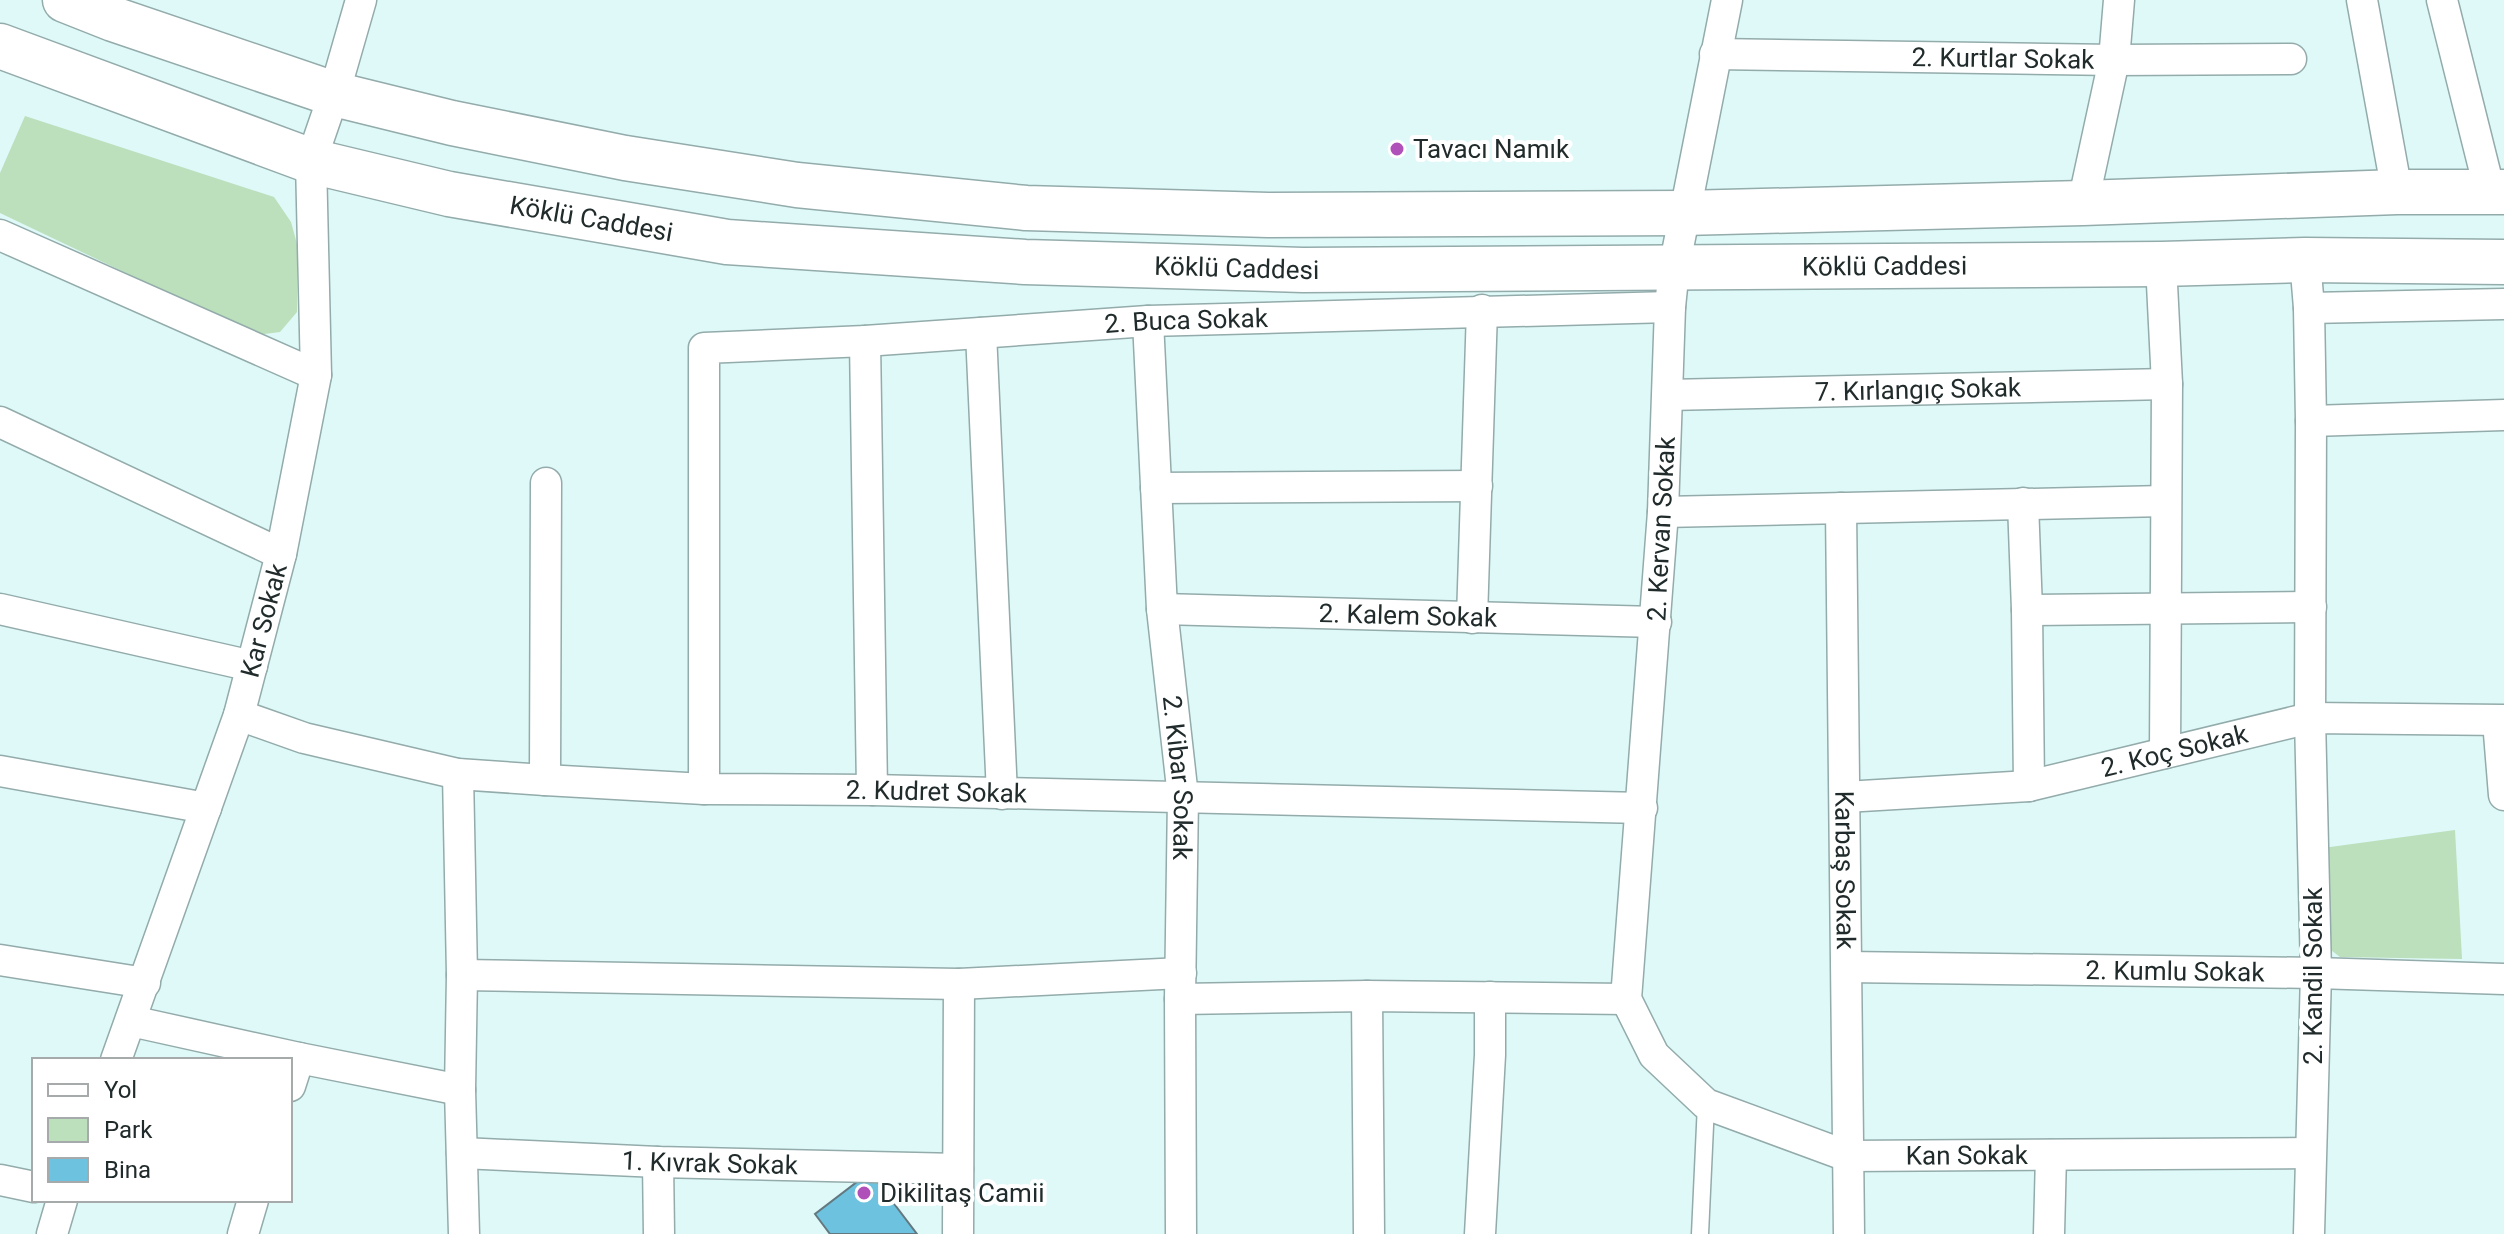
<svg xmlns="http://www.w3.org/2000/svg" width="2504" height="1234" font-family="Roboto,sans-serif">
	<rect width="100%" height="100%" fill="#dff8f8"/>
	<!-- green -->
	<path fill="#bcdfbc" d="M 25,116 L 274,197 L 291,222 L 297,244 L 297,312 L 280,332 L 256,335 L 0,213 L 0,173 Z
		M 2455,830 L 2462,959 L 2340,957 L 2327,947 L 2323,848 Z"/>
	<!-- building -->
	<path fill="#6dc3df" stroke="#63787f" stroke-width="2" d="M 870,1172 L 917,1234 L 830,1234 L 815,1214 Z"/>
	<g fill="none" stroke-linecap="round" stroke-linejoin="round">
		<!-- service casing -->
		<g stroke="#93abab" stroke-width="19">
			<path id="service" d="M 1700,1234 L 1706,1104"/>
		</g>
		<!-- minor casing -->
		<g stroke="#93abab" stroke-width="33">
			<g id="minor">
				<path id="s1" d="M 1727,0 L 1674,268 L 1670,307 L 1663,512 L 1626,999 L 1654,1055 L 1706,1104 L 1847,1156 L 2310,1153"/>
				<path d="M 2362,0 L 2397,192"/>
				<path d="M 2442,0 L 2490,192"/>
				<path id="s2" d="M 1715,54 L 2114,60 L 2291,59"/>
				<path d="M 2083,203 L 2114,60 L 2119,0"/>
				<path d="M 0,235 L 316,375"/>
				<path d="M 2305,260 L 2309,308 L 2311,421 L 2310,718 L 2316,973 L 2309,1234"/>
				<path d="M 2161,264 L 2167,384 L 2165,753"/>
				<path d="M 2309,308 L 2504,304"/>
				<path id="s3" d="M 1148,321 L 1162,609 L 1183,797 L 1180,999 L 1181,1234"/>
				<path d="M 981,333 L 1002,794"/>
				<path d="M 865,341 L 872,790"/>
				<path id="s4" d="M 1668,395 L 2167,384"/>
				<path d="M 2311,421 L 2504,415"/>
				<path d="M 0,422 L 281,554"/>
				<path d="M 1156,488 L 1477,486"/>
				<path d="M 2023,503 L 2027,610 L 2029,786"/>
				<path id="s5" d="M 1841,508 L 1849,1234"/>
				<path d="M 1663,512 L 2165,501"/>
				<path d="M 0,609 L 252,666"/>
				<path id="s6" d="M 1162,609 L 1656,622"/>
				<path d="M 2027,610 L 2311,607"/>
				<path d="M 1472,618 L 1482,310"/>
				<path id="s7" d="M 239,715 L 304,738 L 458,774 L 545,780 L 704,789 L 872,790 L 1642,808"/>
				<path d="M 2498,721 L 2504,795"/>
				<path d="M 0,771 L 206,808"/>
				<path d="M 458,774 L 462,975 L 460,1090 L 464,1234"/>
				<path d="M 545,780 L 546,483"/>
				<path id="s8" d="M 704,789 L 704,348 L 865,341 L 1148,321 L 1670,307"/>
				<path id="s9" d="M 1845,797 L 2029,786 L 2310,718 L 2504,720"/>
				<path d="M 0,960 L 145,983"/>
				<path id="s10" d="M 1847,967 L 2316,973 L 2504,979"/>
				<path d="M 462,975 L 959,984 L 1181,973"/>
				<path d="M 1367,996 L 1369,1234"/>
				<path d="M 1180,999 L 1367,996 L 1626,999"/>
				<path d="M 131,1021 L 299,1058 L 460,1090"/>
				<path id="s11" d="M 116,1060 L 239,715 L 281,554 L 316,375 L 311,161 L 334,94 L 361,0"/>
				<path d="M 290,1086 L 299,1058"/>
				<path id="s12" d="M 462,1153 L 658,1162 L 958,1169"/>
				<path d="M 658,1162 L 659,1234"/>
				<path d="M 0,1180 L 34,1187"/>
				<path d="M 52,1234 L 62,1200"/>
				<path d="M 243,1234 L 253,1200"/>
				<path d="M 958,1234 L 959,984"/>
				<path d="M 1480,1234 L 1490,1055 L 1490,997"/>
				<path d="M 2049,1234 L 2051,1155"/>
			</g>
		</g>
		<!-- secondary casing -->
		<g stroke="#93abab" stroke-width="47">
			<g id="secondary">
				<path d="M 65,0 L 113,19 L 334,94 L 452,123 L 625,158 L 797,185 L 1026,208 L 1268,215 L 1684,213 L 2083,203 L 2397,192 L 2504,192"/>
				<path id="s13" d="M 0,46 L 311,161 L 449,194 L 727,242 L 1025,262 L 1303,270 L 2161,264 L 2305,260 L 2504,262"/>
			</g>
		</g>
		<!-- service -->
		<use href="#service" stroke="#fff" stroke-width="16"/>
		<!-- minor -->
		<use href="#minor" stroke="#fff" stroke-width="30"/>
		<!-- secondary -->
		<use href="#secondary" stroke="#fff" stroke-width="44"/>
	</g>
	<!-- markers -->
	<g fill="#b050b9" stroke="#fff" stroke-width="3">
		<circle cx="1397" cy="149" r="8"/>
		<circle cx="864" cy="1193" r="8"/>
	</g>
	<g text-anchor="middle" stroke-width="8" stroke-linejoin="round" paint-order="stroke">
		<!-- street labels -->
		<g font-size="26" fill="#212b2b" stroke="#fff">
			<text dy="9" stroke="none"><textPath href="#s2" startOffset="288">2. Kurtlar Sokak</textPath></text>
			<text dy="9" stroke="none"><textPath href="#s13" startOffset="618">Köklü Caddesi</textPath></text>
			<text dy="9" stroke="none"><textPath href="#s13" startOffset="1914">Köklü Caddesi</textPath></text>
			<text dy="9" stroke="none"><textPath href="#s13" startOffset="1266">Köklü Caddesi</textPath></text>
			<text dy="9" stroke="none"><textPath href="#s8" startOffset="924">2. Buca Sokak</textPath></text>
			<text dy="9" stroke="none"><textPath href="#s4" startOffset="250">7. Kırlangıç Sokak</textPath></text>
			<text transform="translate(1661 529) rotate(-87)" y="9">2. Kervan Sokak</text>
			<text dy="9" stroke="none"><textPath href="#s6" startOffset="246">2. Kalem Sokak</textPath></text>
			<text dy="9" stroke="none"><textPath href="#s11" startOffset="464">Kar Sokak</textPath></text>
			<text dy="9" stroke="none"><textPath href="#s9" startOffset="334">2. Koç Sokak</textPath></text>
			<text dy="9" stroke="none"><textPath href="#s3" startOffset="458">2. Kibar Sokak</textPath></text>
			<text dy="9" stroke="none"><textPath href="#s7" startOffset="706">2. Kudret Sokak</textPath></text>
			<text dy="9" stroke="none"><textPath href="#s5" startOffset="362">Karbaş Sokak</textPath></text>
			<text dy="9" stroke="none"><textPath href="#s10" startOffset="328">2. Kumlu Sokak</textPath></text>
			<text transform="translate(2313 976) rotate(-90)" y="9">2. Kandil Sokak</text>
			<text dy="9" stroke="none"><textPath href="#s1" startOffset="1410">Kan Sokak</textPath></text>
			<text dy="9" stroke="none"><textPath href="#s12" startOffset="248">1. Kıvrak Sokak</textPath></text>
		</g>
		<!-- poi labels -->
		<g font-size="26" fill="#212b2b" stroke="#fff" text-anchor="start">
			<text x="1413" y="158">Tavacı Namık</text>
			<text x="880" y="1202">Dikilitaş Camii</text>
		</g>
	</g>
	<!-- legend -->
	<rect x="32" y="1058" width="260" height="144" fill="#ffffff" stroke="#a6aaaa" stroke-width="2"/>
	<rect x="48" y="1084" width="40" height="12" fill="#ffffff" stroke="#a6aaaa" stroke-width="2"/>
	<text x="104" y="1098" font-size="24" fill="#212b2b">Yol</text>
	<rect x="48" y="1118" width="40" height="24" fill="#bcdfbc" stroke="#a6aaaa" stroke-width="2"/>
	<text x="104" y="1138" font-size="24" fill="#212b2b">Park</text>
	<rect x="48" y="1158" width="40" height="24" fill="#6dc3df" stroke="#a6aaaa" stroke-width="2"/>
	<text x="104" y="1178" font-size="24" fill="#212b2b">Bina</text>
</svg>
